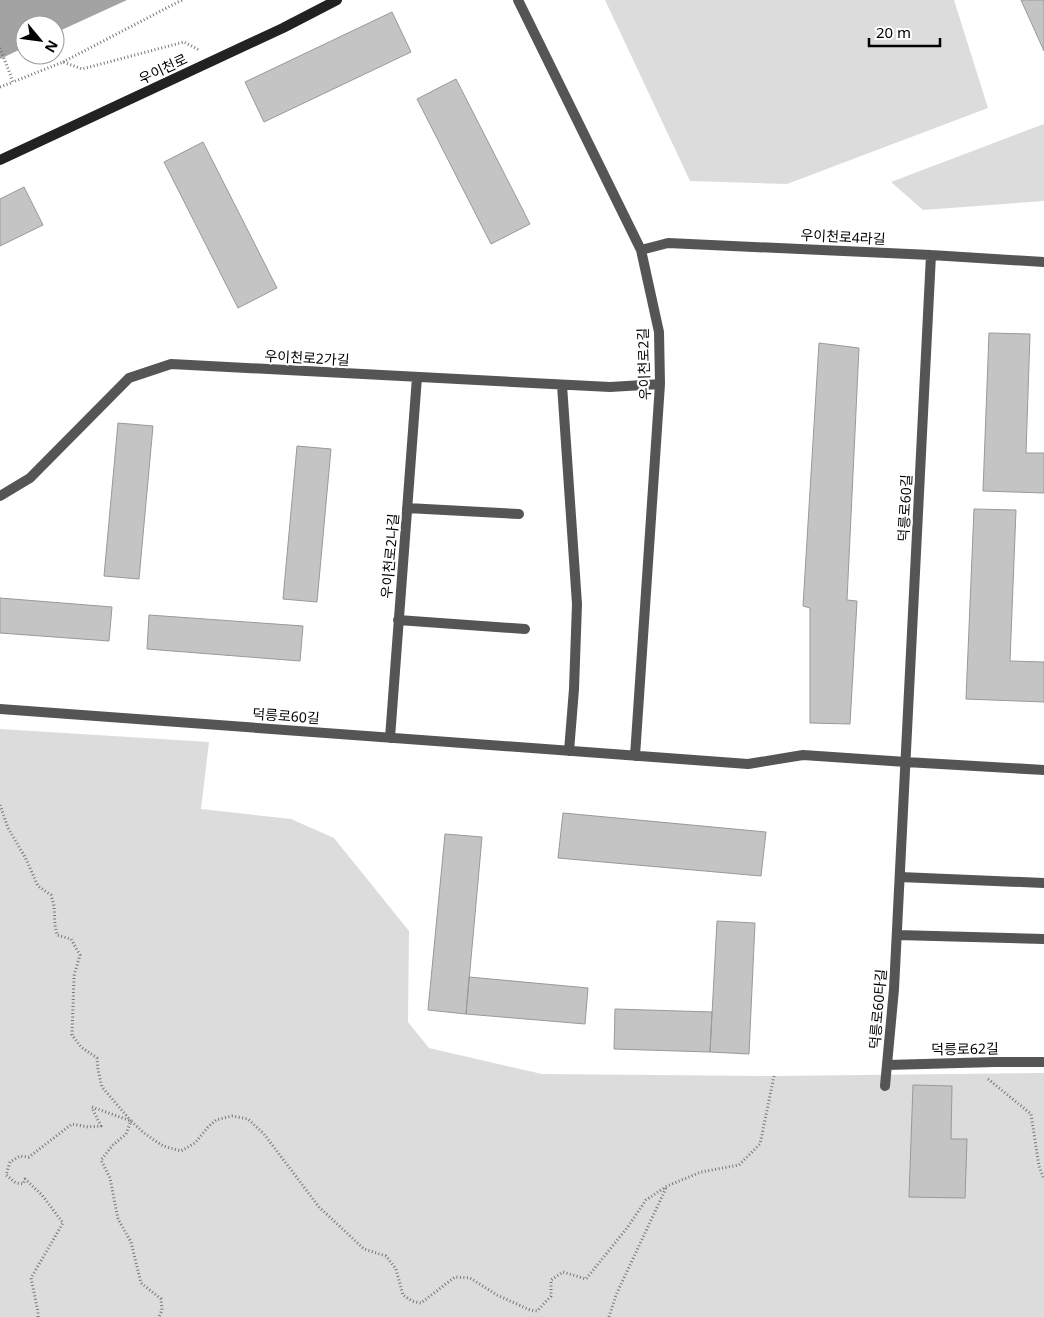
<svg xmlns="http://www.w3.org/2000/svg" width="1044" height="1317" font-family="'Noto Sans','Noto Sans KR',sans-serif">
	<rect width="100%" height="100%" fill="#fff"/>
	<!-- green -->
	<path fill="#dcdcdc" d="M 605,0 L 954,0 L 988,108 L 787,184 L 690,181 Z
		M 1044,124 L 1044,201 L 923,210 L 891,182 Z
		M 0,729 L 209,742 L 201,809 L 291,819 L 334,838 L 409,931 L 408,1022 L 429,1048 L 542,1074 L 774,1076 L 1044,1073 L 1044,1317 L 0,1317 Z"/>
	<!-- water -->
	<path fill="#a3a3a3" d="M 0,0 L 127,0 L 55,33 L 55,25 L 25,25 L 25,47 L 0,59 Z"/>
	<!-- building -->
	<path fill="#c4c4c4" stroke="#999" d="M 1021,0 L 1044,0 L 1044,51 Z
		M 392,12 L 411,52 L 264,122 L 245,82 Z
		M 456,79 L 530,224 L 491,244 L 417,99 Z
		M 203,142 L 277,288 L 238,308 L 164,162 Z
		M 24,187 L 43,225 L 0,246 L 0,199 Z
		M 989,333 L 1030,334 L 1026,453 L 1044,453 L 1044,493 L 983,491 Z
		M 819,343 L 859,348 L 847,600 L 857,601 L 850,724 L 810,723 L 810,608 L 803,606 Z
		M 118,423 L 153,426 L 139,579 L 104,576 Z
		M 297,446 L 331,449 L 317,602 L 283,599 Z
		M 974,509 L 1016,510 L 1010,661 L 1044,662 L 1044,702 L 966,699 Z
		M 0,598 L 112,607 L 109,641 L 0,633 Z
		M 149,615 L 303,626 L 300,661 L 147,649 Z
		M 563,813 L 766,832 L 761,876 L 558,858 Z
		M 445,834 L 482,837 L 466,1014 L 428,1010 Z
		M 717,921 L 755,923 L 749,1054 L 710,1052 Z
		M 469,977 L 588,988 L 585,1024 L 466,1014 Z
		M 615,1009 L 712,1012 L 710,1052 L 614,1049 Z
		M 913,1085 L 952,1086 L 951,1139 L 967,1139 L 965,1198 L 909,1197 Z"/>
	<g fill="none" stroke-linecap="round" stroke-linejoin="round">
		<!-- path -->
		<path stroke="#777" stroke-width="3" stroke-dasharray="1 2.5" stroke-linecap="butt" d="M 0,48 L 13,82 L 63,62 L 82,69 L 184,42 L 199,50
			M 63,62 L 182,0
			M 0,87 L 13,82
			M 0,805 L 8,828 L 25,857 L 38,886 L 51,895 L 54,906 L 55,925 L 57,935 L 71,939 L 80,955 L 74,976 L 72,1035 L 81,1047 L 97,1058 L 98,1070 L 102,1087 L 131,1121 L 126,1134 L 113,1145 L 101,1160 L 110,1178 L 118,1219 L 131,1242 L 141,1283 L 161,1299 L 162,1310 L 159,1317
			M 988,1079 L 1031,1114 L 1039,1166 L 1044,1179
			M 92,1107 L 131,1121 L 144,1133 L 163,1146 L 181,1151 L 195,1143 L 208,1127 L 216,1120 L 232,1116 L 248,1119 L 264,1134 L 319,1207 L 364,1249 L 386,1256 L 396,1269 L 403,1295 L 412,1301 L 421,1303 L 455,1277 L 470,1278 L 497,1295 L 530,1310 L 537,1311 L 551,1296 L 551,1280 L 563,1272 L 586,1279 L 627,1228 L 646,1200 L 667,1186 L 701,1172 L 739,1165 L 760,1144 L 774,1076
			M 38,1317 L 38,1312 L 31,1278 L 63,1223 L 42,1195 L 25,1179 L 23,1184 L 16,1183 L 6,1175 L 10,1162 L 20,1156 L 29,1157 L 72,1124 L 88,1127 L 101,1126 L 92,1108
			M 609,1317 L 616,1295 L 667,1186"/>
		<!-- street -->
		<path stroke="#555" stroke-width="10" d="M 518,0 L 641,250 L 659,332 L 660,384 L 635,756
			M 641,250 L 668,243 L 931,255 L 1044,262
			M 562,385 L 577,604 L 574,689 L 569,751
			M 0,496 L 30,478 L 129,378 L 171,364 L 610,387 L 660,384
			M 407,508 L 519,514
			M 398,620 L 525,629
			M 0,709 L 748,764 L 803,755 L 906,762 L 1044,770
			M 390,738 L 417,377
			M 900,877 L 1044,883
			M 897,935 L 1044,939
			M 887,1065 L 995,1062 L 1044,1062
			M 885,1086 L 894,989 L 931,255"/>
		<!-- secondary -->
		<path stroke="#222" stroke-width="10" d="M 0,160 L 283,28 L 337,0"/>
	</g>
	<g text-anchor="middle" stroke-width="4.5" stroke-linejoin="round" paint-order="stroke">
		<!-- street labels -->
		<g font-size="14" fill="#000" stroke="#fff">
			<text transform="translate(163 69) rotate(-25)" y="5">우이천로</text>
			<text transform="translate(843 237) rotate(3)" y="5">우이천로4라길</text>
			<text transform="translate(307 358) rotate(3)" y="5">우이천로2가길</text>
			<text transform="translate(644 364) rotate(-92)" y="5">우이천로2길</text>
			<text transform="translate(905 508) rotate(-87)" y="5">덕릉로60길</text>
			<text transform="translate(390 556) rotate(-85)" y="5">우이천로2나길</text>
			<text transform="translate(286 716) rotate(4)" y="5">덕릉로60길</text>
			<text transform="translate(878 1009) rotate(-85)" y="5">덕릉로60타길</text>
			<text transform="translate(965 1049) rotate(-1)" y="5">덕릉로62길</text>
		</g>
	</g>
	<!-- north arrow -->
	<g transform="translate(40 40) rotate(119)"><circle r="24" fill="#ffffff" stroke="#999999"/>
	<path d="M0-4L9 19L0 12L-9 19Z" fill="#000000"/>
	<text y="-8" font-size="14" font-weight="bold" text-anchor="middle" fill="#000000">N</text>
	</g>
	<!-- scale -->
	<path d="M869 38v8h71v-8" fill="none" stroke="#000000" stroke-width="2.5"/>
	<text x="876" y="38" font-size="15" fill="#000000" stroke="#ffffff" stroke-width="4" paint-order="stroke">20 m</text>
</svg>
